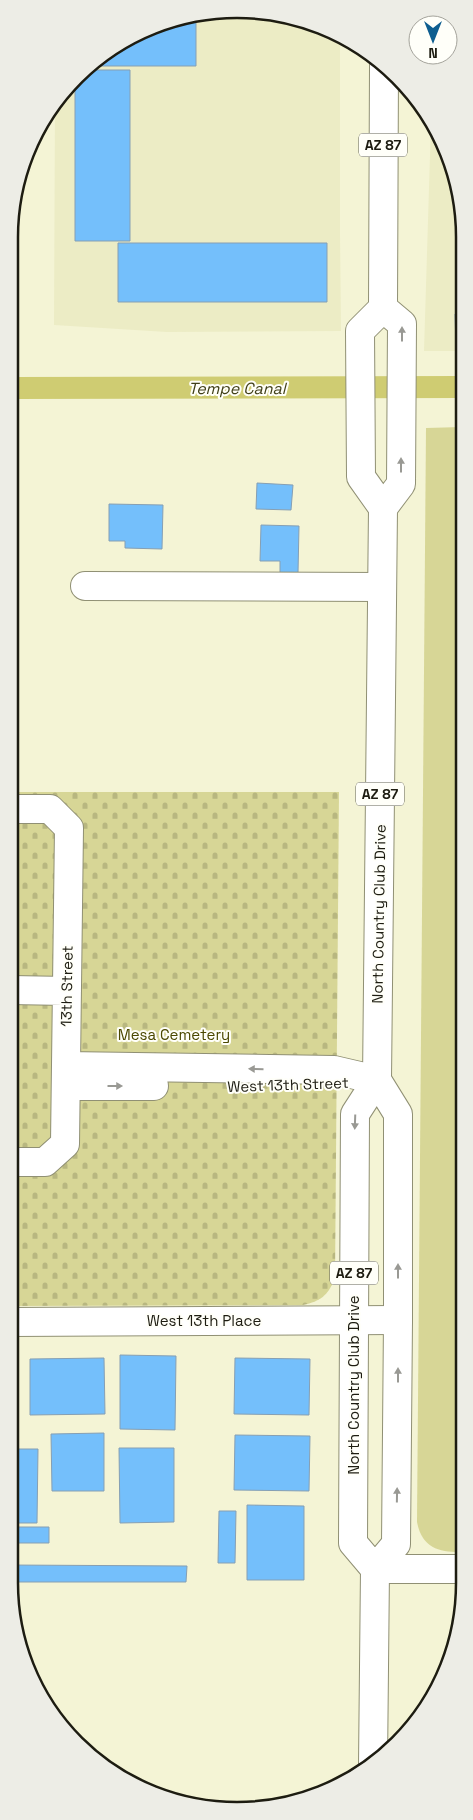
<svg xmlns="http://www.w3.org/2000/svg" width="473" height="1820" font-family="'Space Grotesk',sans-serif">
	<defs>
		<pattern id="cemetery-stones" width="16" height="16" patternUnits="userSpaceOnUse" patternTransform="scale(1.25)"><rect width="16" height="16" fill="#d7d696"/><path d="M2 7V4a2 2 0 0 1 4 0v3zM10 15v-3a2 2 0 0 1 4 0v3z" fill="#b8b780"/></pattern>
	</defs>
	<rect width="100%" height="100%" fill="#f4f4d5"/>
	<!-- built -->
	<path fill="#ececc5" d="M 192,13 L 281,13 L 340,34 L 340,233 L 341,331 L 167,332 L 54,325 L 55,102 L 110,47 Z
		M 431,123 L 441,136 L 462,207 L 462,351 L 424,351 Z"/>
	<!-- green -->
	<path fill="#d7d696" d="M 462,427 L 460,1552 C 437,1552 422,1547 417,1522 L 426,428 Z"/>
	<!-- cemetery -->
	<path fill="url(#cemetery-stones)" d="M 11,792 L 339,792 L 335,1279 C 327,1296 321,1301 303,1305 L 10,1306 Z"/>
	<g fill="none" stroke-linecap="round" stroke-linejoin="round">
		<!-- canal -->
		<path stroke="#cfcc72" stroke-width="22" d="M 12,388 L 462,387"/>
	</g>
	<!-- building -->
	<path fill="#74bffb" stroke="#869fb3" d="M 190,14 L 196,14 L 196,66 L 99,66 L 99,58 L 110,47 Z
		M 87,70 L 130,70 L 130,241 L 75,241 L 75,82 Z
		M 118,243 L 327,243 L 327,302 L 118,302 Z
		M 455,314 L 462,314 L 462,345 L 456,346 Z
		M 257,483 L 293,485 L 291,510 L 256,509 Z
		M 109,504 L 163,505 L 162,549 L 125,548 L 125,541 L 109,541 Z
		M 261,525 L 299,526 L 298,573 L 280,573 L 280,561 L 260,561 Z
		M 120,1355 L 176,1356 L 175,1430 L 120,1429 Z
		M 9,1356 L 13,1356 L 12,1429 L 9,1429 Z
		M 104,1358 L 105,1414 L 30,1415 L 30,1359 Z
		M 235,1358 L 310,1359 L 309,1415 L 234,1414 Z
		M 104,1433 L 104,1491 L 52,1491 L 51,1434 Z
		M 235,1435 L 310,1436 L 309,1491 L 234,1490 Z
		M 119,1448 L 174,1448 L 174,1522 L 120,1523 Z
		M 9,1449 L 38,1449 L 37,1523 L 9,1523 Z
		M 247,1505 L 304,1506 L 304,1580 L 247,1580 Z
		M 219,1511 L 236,1511 L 235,1563 L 218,1563 Z
		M 9,1527 L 49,1527 L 49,1543 L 9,1543 Z
		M 9,1565 L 187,1566 L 186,1582 L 9,1582 Z"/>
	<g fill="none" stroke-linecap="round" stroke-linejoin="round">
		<!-- minor casing -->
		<g stroke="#909074" stroke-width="30">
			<path id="minor" d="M 85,586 L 382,587
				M 11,990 L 67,991
				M 66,1066 L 334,1070 L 377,1080
				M 66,1086 L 154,1086
				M 10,1162 L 45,1162 L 65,1144 L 69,828 L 50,809 L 11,809
				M 10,1322 L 398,1320
				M 375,1569 L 460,1569"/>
		</g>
		<!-- major casing -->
		<g stroke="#909074" stroke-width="30">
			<path id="major" d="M 383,308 L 402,324 L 401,484 L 383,508
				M 375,1569 L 353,1543 L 355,1114 L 377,1080
				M 373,1765 L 375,1569 L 396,1544 L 398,1320 L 398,1114 L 377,1080 L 383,508 L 361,477 L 360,331 L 383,308 L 384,66"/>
		</g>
		<!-- minor -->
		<use href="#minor" stroke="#fff" stroke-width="28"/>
		<!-- major -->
		<use href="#major" stroke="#fff" stroke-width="28"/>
	</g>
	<!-- one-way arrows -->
	<defs><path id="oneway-solid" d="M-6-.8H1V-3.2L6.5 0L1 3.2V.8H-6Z" transform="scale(1.25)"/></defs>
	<g fill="#999994">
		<use href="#oneway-solid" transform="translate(402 334) rotate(-90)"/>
		<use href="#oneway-solid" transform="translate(401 465) rotate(-90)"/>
		<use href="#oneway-solid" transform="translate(256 1069) rotate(-179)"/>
		<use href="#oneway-solid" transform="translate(115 1086)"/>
		<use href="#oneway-solid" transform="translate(355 1122) rotate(92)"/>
		<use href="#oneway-solid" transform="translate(398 1271) rotate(-90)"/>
		<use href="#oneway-solid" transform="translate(398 1375) rotate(-90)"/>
		<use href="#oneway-solid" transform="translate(397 1495) rotate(-89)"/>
	</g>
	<g text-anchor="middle" stroke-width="4" stroke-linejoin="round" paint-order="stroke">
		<!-- shield labels -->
		<g fill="#fffff9" stroke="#616057" stroke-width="1">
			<rect x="359" y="133.5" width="48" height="23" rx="4"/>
			<rect x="356" y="782.5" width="48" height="23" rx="4"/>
			<rect x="330" y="1261.5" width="48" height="23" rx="4"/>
		</g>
		<g font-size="14" font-weight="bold" fill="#1d1c11">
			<text x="383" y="150">AZ 87</text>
			<text x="380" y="799">AZ 87</text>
			<text x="354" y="1278">AZ 87</text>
		</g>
		<!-- street labels -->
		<g font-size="15" fill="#1d1c11" stroke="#fffff9">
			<text transform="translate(379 914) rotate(-89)" y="5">North Country Club Drive</text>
			<text transform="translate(67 986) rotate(-89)" y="5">13th Street</text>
			<text transform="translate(288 1085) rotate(-2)" y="5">West 13th Street</text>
			<text x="204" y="1326">West 13th Place</text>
			<text transform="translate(354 1385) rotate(-90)" y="5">North Country Club Drive</text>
		</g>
		<!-- park labels -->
		<g font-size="15" fill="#4b4800" stroke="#fffff9">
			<text x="174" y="1040">Mesa Cemetery</text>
		</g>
		<!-- water labels -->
		<g font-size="16" font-style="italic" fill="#403f18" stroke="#fffff9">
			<text x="237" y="394">Tempe Canal</text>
		</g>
	</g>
	<!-- crop -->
	<path d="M0 0H473V1820H0ZM237 18H237A219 219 0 0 1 456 237V1583A219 219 0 0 1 237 1802H237A219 219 0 0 1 18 1583V237A219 219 0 0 1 237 18Z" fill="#edede6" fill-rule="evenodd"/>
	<path fill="none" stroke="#1d1c11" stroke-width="2.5" d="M237 18H237A219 219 0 0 1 456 237V1583A219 219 0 0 1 237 1802H237A219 219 0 0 1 18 1583V237A219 219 0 0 1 237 18Z"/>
	<!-- north arrow -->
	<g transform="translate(433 40) rotate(180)"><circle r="24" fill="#fffff9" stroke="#a5a49c"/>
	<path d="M0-4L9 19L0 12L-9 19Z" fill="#0e5e90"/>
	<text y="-8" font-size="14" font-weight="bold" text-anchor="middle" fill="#1d1c11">N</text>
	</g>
</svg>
